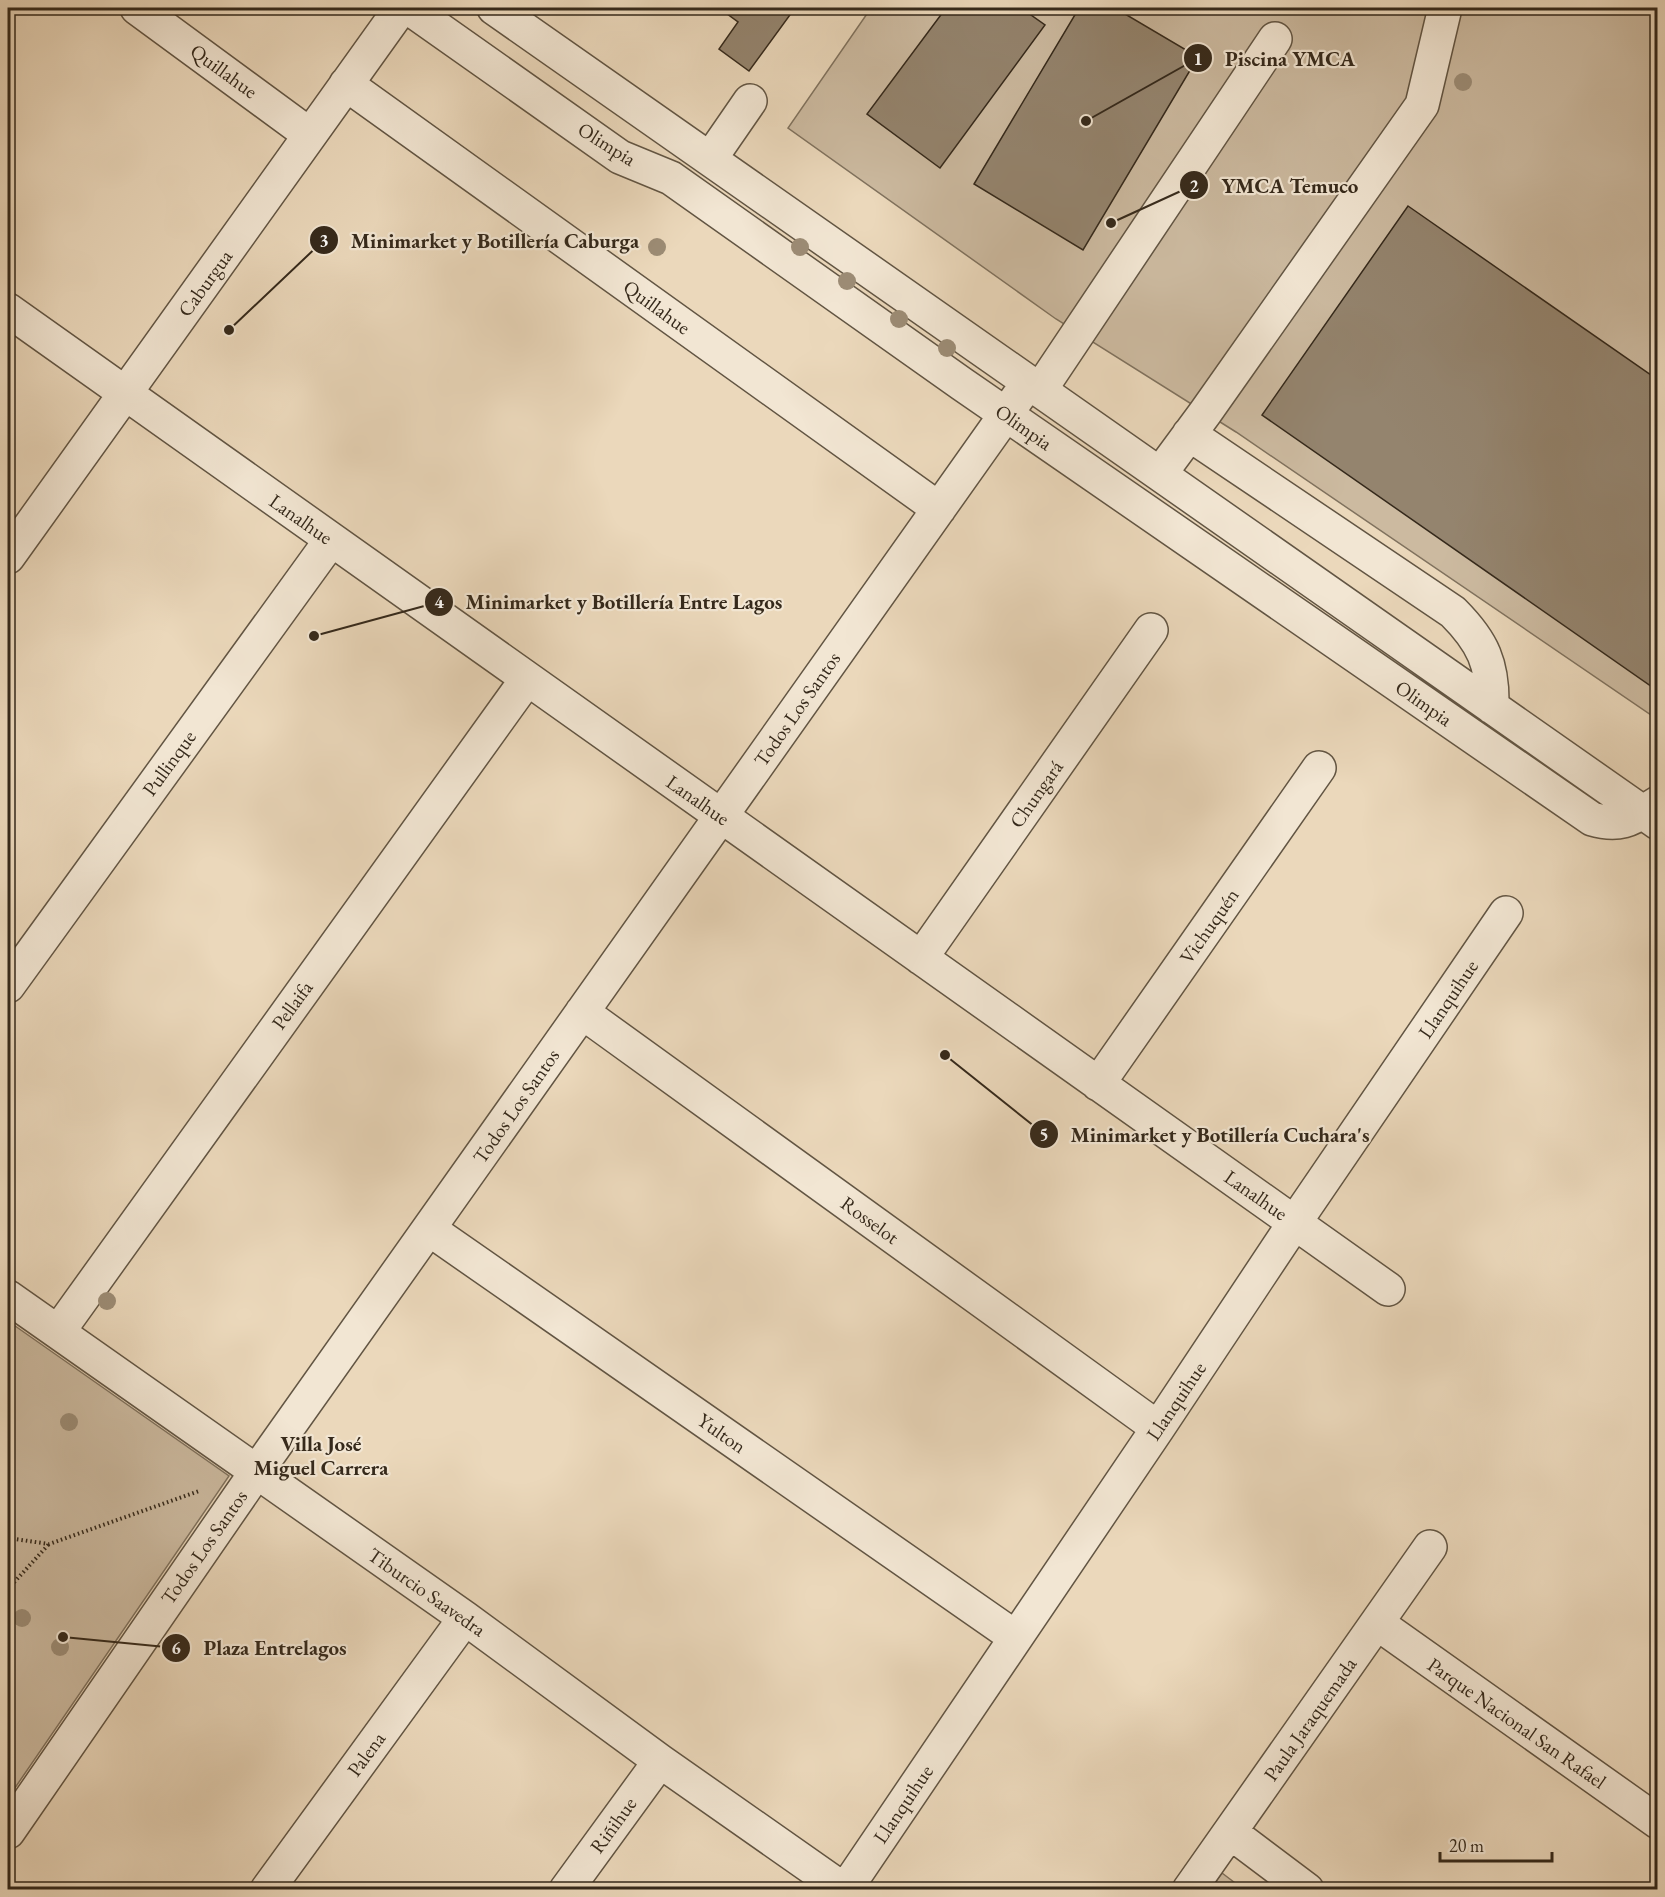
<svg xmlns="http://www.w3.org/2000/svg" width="1665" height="1897" font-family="'EB Garamond',serif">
	<rect width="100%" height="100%" fill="#ebd8bb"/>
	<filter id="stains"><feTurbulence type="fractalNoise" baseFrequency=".00333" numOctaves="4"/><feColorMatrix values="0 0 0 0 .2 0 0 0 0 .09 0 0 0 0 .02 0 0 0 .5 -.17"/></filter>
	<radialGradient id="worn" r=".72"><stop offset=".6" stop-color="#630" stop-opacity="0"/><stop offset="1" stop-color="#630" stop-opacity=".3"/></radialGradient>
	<!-- green -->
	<path fill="#ccbaa0" stroke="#80725e" stroke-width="1.5" d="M 871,8 L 1657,8 L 1657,719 L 1236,432 L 1056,319 L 788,128 Z
		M 8,1321 L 229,1476 L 8,1798 Z
		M 1222,1873 L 1243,1889 L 1210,1889 Z"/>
	<!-- building -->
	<path fill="#94846e" stroke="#35291b" stroke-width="1.5" d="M 719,8 L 795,8 L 749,71 L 719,49 L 738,22 Z
		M 946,8 L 1021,8 L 1045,25 L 940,168 L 867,114 Z
		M 1079,8 L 1115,8 L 1198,57 L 1083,250 L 974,184 Z
		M 1408,206 L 1658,380 L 1658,691 L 1262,415 Z"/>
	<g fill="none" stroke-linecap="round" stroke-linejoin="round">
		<!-- minor casing -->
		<g stroke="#625543" stroke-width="36">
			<path id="minor" d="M 137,8 L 310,135
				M 409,8 L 620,157 L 671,178 L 962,384 L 1592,819 C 1622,828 1633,818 1658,803
				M 494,8 L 1658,823
				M 346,84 L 939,509
				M 710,159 L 750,101
				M 8,310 L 1388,1289
				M 1040,390 L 1275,39
				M 1189,434 L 1453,612 C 1483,642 1493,664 1492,707
				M 1160,474 L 1205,413 L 1422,105 L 1445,8
				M 8,557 L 401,8
				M 921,958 L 1151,630
				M 8,986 L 331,540
				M 582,1012 L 1158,1428
				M 1098,1084 L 1319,768
				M 429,1229 L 1015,1637
				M 8,1297 L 465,1618 L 660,1761 L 844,1890
				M 58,1332 L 527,679
				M 1377,1623 L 1658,1822
				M 8,1832 L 257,1471 L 1028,383
				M 1230,1832 L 1307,1890
				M 267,1890 L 465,1618
				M 566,1890 L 660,1761
				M 845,1890 L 1158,1428 L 1295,1222 L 1506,913
				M 1189,1890 L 1430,1547"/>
		</g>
		<!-- path -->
		<path stroke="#35291b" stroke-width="4" stroke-dasharray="1.5 3" stroke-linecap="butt" d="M 8,1538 L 49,1544 L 199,1491
			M 8,1589 L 49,1544"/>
		<!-- minor -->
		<use href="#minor" stroke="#f2e6d3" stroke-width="33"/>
	</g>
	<!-- trees -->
	<g fill="#9c8c75">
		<circle cx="1463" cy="82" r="9"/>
		<circle cx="657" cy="247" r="9"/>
		<circle cx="800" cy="247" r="9"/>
		<circle cx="847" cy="281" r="9"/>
		<circle cx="899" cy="319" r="9"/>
		<circle cx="947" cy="348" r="9"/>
		<circle cx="107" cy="1301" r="9"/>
		<circle cx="69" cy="1422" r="9"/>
		<circle cx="22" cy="1618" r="9"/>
		<circle cx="60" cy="1647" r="9"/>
	</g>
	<g text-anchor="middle" stroke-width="4.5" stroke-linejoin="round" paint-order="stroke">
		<!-- street labels -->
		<g font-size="20" fill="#35291b" stroke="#f2e6d3">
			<text transform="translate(224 71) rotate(36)" y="7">Quillahue</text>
			<text transform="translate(607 144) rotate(32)" y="7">Olimpia</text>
			<text transform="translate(205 283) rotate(-54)" y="7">Caburgua</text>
			<text transform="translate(657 307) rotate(36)" y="7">Quillahue</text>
			<text transform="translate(1024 427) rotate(35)" y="7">Olimpia</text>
			<text transform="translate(301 519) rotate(35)" y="7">Lanalhue</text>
			<text transform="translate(1424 703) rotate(35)" y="7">Olimpia</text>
			<text transform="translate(797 709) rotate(-55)" y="7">Todos Los Santos</text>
			<text transform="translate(169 763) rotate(-54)" y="7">Pullinque</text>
			<text transform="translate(1036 794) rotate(-55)" y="7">Chungará</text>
			<text transform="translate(698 800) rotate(35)" y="7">Lanalhue</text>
			<text transform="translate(1209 926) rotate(-55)" y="7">Vichuquén</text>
			<text transform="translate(1448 999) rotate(-56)" y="7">Llanquihue</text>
			<text transform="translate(292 1005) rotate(-54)" y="7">Pellaifa</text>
			<text transform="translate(516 1106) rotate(-55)" y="7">Todos Los Santos</text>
			<text transform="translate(1256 1195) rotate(35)" y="7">Lanalhue</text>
			<text transform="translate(870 1220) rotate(36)" y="7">Rosselot</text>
			<text transform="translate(1176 1401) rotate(-56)" y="7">Llanquihue</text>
			<text transform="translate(722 1433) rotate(35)" y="7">Yulton</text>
			<text transform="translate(204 1547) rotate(-55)" y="7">Todos Los Santos</text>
			<text transform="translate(427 1592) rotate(35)" y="7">Tiburcio Saavedra</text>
			<text transform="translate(1310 1719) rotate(-55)" y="7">Paula Jaraquemada</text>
			<text transform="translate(1517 1723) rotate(35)" y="7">Parque Nacional San Rafael</text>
			<text transform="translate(366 1754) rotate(-54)" y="7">Palena</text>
			<text transform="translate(903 1804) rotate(-56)" y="7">Llanquihue</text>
			<text transform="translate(613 1825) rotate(-54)" y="7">Riñihue</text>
		</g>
		<!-- neighbourhood labels -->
		<g font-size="21" font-weight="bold" fill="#35291b" stroke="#f2e6d3">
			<text x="321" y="1451">Villa José<tspan x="321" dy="24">Miguel Carrera</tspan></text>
		</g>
	</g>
	<!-- callouts -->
	<path fill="none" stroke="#35291b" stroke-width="2" d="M1086 121L1198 58M1111 223L1194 185M229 330L324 240M314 636L439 602M945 1055L1044 1134M63 1637L176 1648"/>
	<g fill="#35291b" stroke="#f2e6d3" stroke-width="2">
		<circle cx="1086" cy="121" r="6"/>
		<circle cx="1111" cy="223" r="6"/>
		<circle cx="229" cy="330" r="6"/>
		<circle cx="314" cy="636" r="6"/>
		<circle cx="945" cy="1055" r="6"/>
		<circle cx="63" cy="1637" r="6"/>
		<circle cx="1198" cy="58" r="15"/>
		<circle cx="1194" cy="185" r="15"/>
		<circle cx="324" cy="240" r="15"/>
		<circle cx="439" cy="602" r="15"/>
		<circle cx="1044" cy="1134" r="15"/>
		<circle cx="176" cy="1648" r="15"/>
	</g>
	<g font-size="18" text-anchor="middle" font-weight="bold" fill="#fff">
		<text x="1198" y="65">1</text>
		<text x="1194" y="192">2</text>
		<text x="324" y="247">3</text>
		<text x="439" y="608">4</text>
		<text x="1044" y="1141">5</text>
		<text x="176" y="1654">6</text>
	</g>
	<g font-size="21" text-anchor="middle" font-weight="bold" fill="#35291b" stroke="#f2e6d3" stroke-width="4.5" stroke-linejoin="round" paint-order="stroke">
		<text x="1290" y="66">Piscina YMCA</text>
		<text x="1290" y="193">YMCA Temuco</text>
		<text x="495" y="248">Minimarket y Botillería Caburga</text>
		<text x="624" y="609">Minimarket y Botillería Entre Lagos</text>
		<text x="1220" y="1142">Minimarket y Botillería Cuchara's</text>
		<text x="275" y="1655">Plaza Entrelagos</text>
	</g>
	<!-- margin -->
	<rect width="1665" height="1897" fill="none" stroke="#ebd8bb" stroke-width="30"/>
	<rect x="9" y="9" width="1647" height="1879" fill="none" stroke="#35291b" stroke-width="3"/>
	<rect x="15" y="15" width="1635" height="1867" fill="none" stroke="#35291b" stroke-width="1.5"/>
	<!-- scale -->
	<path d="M1440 1852v9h112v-9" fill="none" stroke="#35291b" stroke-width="3"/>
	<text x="1449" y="1852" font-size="18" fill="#35291b" stroke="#f2e6d3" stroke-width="4.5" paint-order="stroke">20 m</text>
	<rect width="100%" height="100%" filter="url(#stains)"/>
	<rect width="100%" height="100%" fill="url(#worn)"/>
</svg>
